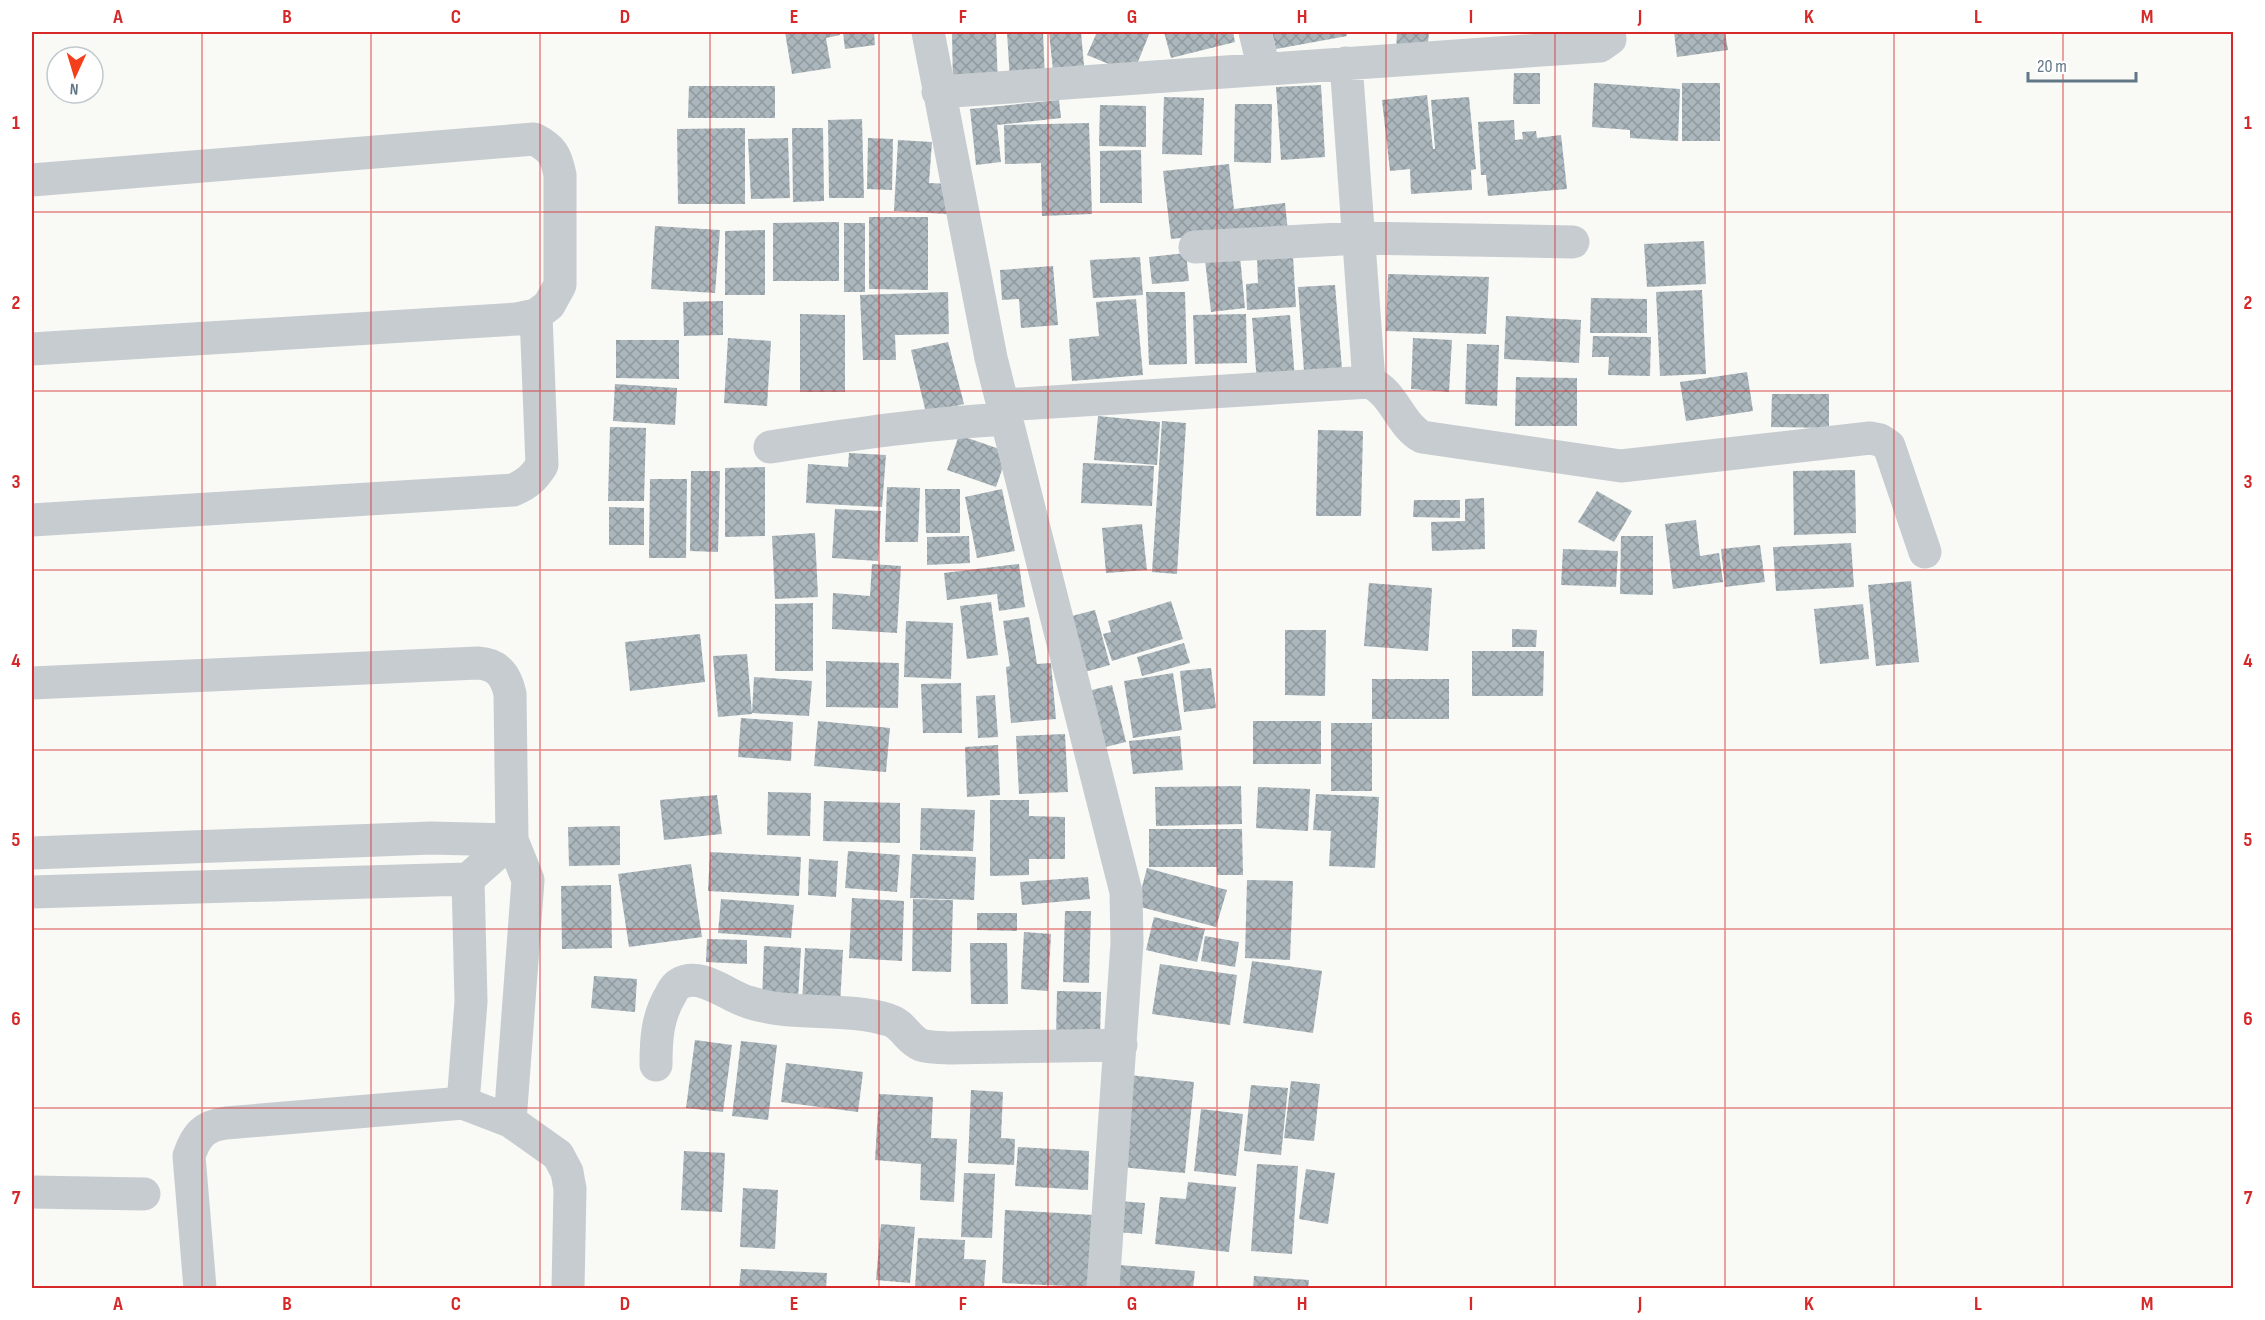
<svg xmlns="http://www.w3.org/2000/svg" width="2265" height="1320" font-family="'Sofia Sans Condensed',sans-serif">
	<defs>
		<pattern id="building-cross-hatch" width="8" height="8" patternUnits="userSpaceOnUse" patternTransform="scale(1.5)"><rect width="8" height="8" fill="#acb7bd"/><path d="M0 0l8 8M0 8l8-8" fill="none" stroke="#8f9a9f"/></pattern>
	</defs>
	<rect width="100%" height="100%" fill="#f9f9f6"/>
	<!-- building -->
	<path fill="url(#building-cross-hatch)" d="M 785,32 L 839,32 L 840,35 L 826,38 L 831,68 L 792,74 Z
		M 843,32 L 874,32 L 875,45 L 845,49 Z
		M 952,32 L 996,32 L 998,85 L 953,86 Z
		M 1007,32 L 1043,32 L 1045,79 L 1010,81 Z
		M 1049,32 L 1081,32 L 1085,77 L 1054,80 Z
		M 1097,32 L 1150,32 L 1133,74 L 1087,55 Z
		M 1164,32 L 1233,32 L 1235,42 L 1171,58 Z
		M 1272,32 L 1346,32 L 1347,36 L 1276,49 Z
		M 1397,32 L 1429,32 L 1427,53 L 1396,52 Z
		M 1674,32 L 1725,32 L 1728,50 L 1677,57 Z
		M 1514,73 L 1540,73 L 1540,104 L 1513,104 Z
		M 1594,83 L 1680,89 L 1678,141 L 1630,138 L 1630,130 L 1592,127 Z
		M 1682,83 L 1720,83 L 1720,141 L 1682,141 Z
		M 1321,85 L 1325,157 L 1281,160 L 1276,87 Z
		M 689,86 L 775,86 L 775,118 L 688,118 Z
		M 1427,95 L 1433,149 L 1435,149 L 1431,100 L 1469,97 L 1476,169 L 1471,170 L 1472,190 L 1411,194 L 1410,169 L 1390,171 L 1382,100 Z
		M 1164,97 L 1204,98 L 1202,155 L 1162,154 Z
		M 1059,100 L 1061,118 L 997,125 L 1001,162 L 976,165 L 970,109 Z
		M 1235,104 L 1272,104 L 1271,163 L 1234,162 Z
		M 1100,105 L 1146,106 L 1146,147 L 1099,146 Z
		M 862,119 L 864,198 L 829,198 L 828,120 Z
		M 1514,120 L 1515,140 L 1523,139 L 1522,132 L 1536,131 L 1537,138 L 1561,135 L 1567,189 L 1488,196 L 1486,175 L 1481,175 L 1478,122 Z
		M 1089,123 L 1092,214 L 1042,216 L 1041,163 L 1005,164 L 1004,125 Z
		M 745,128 L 745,204 L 678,204 L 677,129 Z
		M 792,128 L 823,128 L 824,201 L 793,202 Z
		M 788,138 L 790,198 L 751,199 L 748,139 Z
		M 868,138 L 893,139 L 892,190 L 867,189 Z
		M 898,140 L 932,142 L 929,183 L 950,184 L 948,214 L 894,211 Z
		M 1141,150 L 1142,203 L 1100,203 L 1100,151 Z
		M 1229,164 L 1234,209 L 1285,203 L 1288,232 L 1217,234 L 1171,239 L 1163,171 Z
		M 869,217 L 928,217 L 928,290 L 869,289 Z
		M 839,222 L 839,281 L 773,281 L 773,223 Z
		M 844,223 L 865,223 L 865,292 L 844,292 Z
		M 655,226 L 720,230 L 715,293 L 651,289 Z
		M 765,230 L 765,295 L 725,295 L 725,231 Z
		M 1704,241 L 1706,284 L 1647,287 L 1644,244 Z
		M 1186,253 L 1189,281 L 1152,284 L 1149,257 Z
		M 1240,256 L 1245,308 L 1211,312 L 1205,260 Z
		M 1293,256 L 1296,307 L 1247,310 L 1246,284 L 1258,283 L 1257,258 Z
		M 1140,257 L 1143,295 L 1093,298 L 1090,260 Z
		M 1053,266 L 1058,325 L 1021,328 L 1019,299 L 1002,300 L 1000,270 Z
		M 1388,274 L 1489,277 L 1486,334 L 1386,331 Z
		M 1335,285 L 1342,369 L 1304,371 L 1298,287 Z
		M 1702,290 L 1706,374 L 1660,376 L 1656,292 Z
		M 948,292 L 949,334 L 895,335 L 896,360 L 863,360 L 860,295 Z
		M 1146,292 L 1185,292 L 1187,364 L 1149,365 Z
		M 1591,298 L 1647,299 L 1647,333 L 1590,333 Z
		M 1136,299 L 1143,375 L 1072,381 L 1069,339 L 1099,336 L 1096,302 Z
		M 723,301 L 723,335 L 684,336 L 683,302 Z
		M 800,314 L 845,315 L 845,392 L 800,392 Z
		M 1246,314 L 1247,363 L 1195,364 L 1193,315 Z
		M 1290,315 L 1295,380 L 1257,383 L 1252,318 Z
		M 1506,316 L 1581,320 L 1579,363 L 1504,359 Z
		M 1593,336 L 1651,337 L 1650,376 L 1608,375 L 1609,357 L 1592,357 Z
		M 728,338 L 771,341 L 767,406 L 724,403 Z
		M 1413,338 L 1452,340 L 1449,392 L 1411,389 Z
		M 616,340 L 679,340 L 679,379 L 616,378 Z
		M 948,342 L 964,404 L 926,413 L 911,350 Z
		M 1467,344 L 1499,345 L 1497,406 L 1465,404 Z
		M 1747,372 L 1753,411 L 1686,421 L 1680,382 Z
		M 1516,377 L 1577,378 L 1577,426 L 1515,426 Z
		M 615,384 L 677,388 L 675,425 L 613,421 Z
		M 1772,394 L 1829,394 L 1829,428 L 1771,427 Z
		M 1098,416 L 1160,422 L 1157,465 L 1094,460 Z
		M 1162,421 L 1186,423 L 1177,574 L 1152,572 Z
		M 610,427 L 646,428 L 644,501 L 608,501 Z
		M 1318,430 L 1363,431 L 1361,516 L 1316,516 Z
		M 959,435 L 1008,452 L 996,487 L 947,470 Z
		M 849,453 L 886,455 L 882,507 L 806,503 L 808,464 L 848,467 Z
		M 1083,463 L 1154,466 L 1152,506 L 1081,503 Z
		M 765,467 L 765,536 L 725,537 L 725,468 Z
		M 1855,470 L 1856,533 L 1794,535 L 1793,471 Z
		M 691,471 L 720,471 L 718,552 L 690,551 Z
		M 650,479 L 687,479 L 686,558 L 649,558 Z
		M 887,487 L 920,488 L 918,542 L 885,542 Z
		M 925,489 L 960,489 L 960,533 L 926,533 Z
		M 1002,489 L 1015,551 L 977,558 L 965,497 Z
		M 1597,491 L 1632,511 L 1614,542 L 1578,522 Z
		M 1484,498 L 1485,549 L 1432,551 L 1431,522 L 1465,521 L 1465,499 Z
		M 1414,500 L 1460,500 L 1460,518 L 1413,517 Z
		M 609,507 L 644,508 L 644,545 L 609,545 Z
		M 835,509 L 881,511 L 878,561 L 832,558 Z
		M 1696,520 L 1700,556 L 1719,553 L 1723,582 L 1673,589 L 1665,524 Z
		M 1142,524 L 1147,570 L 1106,573 L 1102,528 Z
		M 815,533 L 818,597 L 775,599 L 772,536 Z
		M 969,536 L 970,563 L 927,565 L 927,537 Z
		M 1621,536 L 1653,536 L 1653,595 L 1620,594 Z
		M 1851,543 L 1854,587 L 1776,591 L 1773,547 Z
		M 1760,545 L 1765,582 L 1725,587 L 1721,549 Z
		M 1563,549 L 1618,551 L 1616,587 L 1561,585 Z
		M 872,564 L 901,566 L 897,633 L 832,629 L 833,593 L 870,596 Z
		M 1019,564 L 1025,607 L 999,611 L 997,594 L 947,600 L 944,573 Z
		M 1911,581 L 1919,662 L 1876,666 L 1868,585 Z
		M 1369,583 L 1432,588 L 1428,651 L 1364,646 Z
		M 1171,601 L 1183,639 L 1112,661 L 1103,634 L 1111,632 L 1108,621 Z
		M 991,602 L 998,655 L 967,659 L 960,606 Z
		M 813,603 L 813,671 L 775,671 L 775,604 Z
		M 1863,604 L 1869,659 L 1820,664 L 1814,609 Z
		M 1095,610 L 1110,665 L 1081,673 L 1068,617 Z
		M 1029,617 L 1037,664 L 1051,663 L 1056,719 L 1011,723 L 1006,667 L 1010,666 L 1003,621 Z
		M 906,621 L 953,623 L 951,679 L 904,677 Z
		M 1512,629 L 1537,630 L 1536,647 L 1512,647 Z
		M 1285,630 L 1326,630 L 1325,696 L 1285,695 Z
		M 700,634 L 705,682 L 630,691 L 625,642 Z
		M 1184,643 L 1190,663 L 1142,676 L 1137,657 Z
		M 1472,651 L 1544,651 L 1543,696 L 1472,696 Z
		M 747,654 L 752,714 L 718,717 L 713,656 Z
		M 826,661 L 899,663 L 898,708 L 826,707 Z
		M 1211,668 L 1216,708 L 1184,712 L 1180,671 Z
		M 1173,673 L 1182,730 L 1133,738 L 1124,681 Z
		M 754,677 L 812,681 L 809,716 L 752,713 Z
		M 1372,679 L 1449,679 L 1449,719 L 1372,719 Z
		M 961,683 L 962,733 L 923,733 L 921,684 Z
		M 1112,685 L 1126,742 L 1093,750 L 1080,693 Z
		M 995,695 L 998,737 L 978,738 L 976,696 Z
		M 741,718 L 793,722 L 791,761 L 738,757 Z
		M 818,721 L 890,728 L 886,772 L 814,766 Z
		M 1253,721 L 1321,721 L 1321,764 L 1253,764 Z
		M 1331,723 L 1372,723 L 1372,791 L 1331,791 Z
		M 1065,734 L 1068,792 L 1019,794 L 1016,736 Z
		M 1180,736 L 1183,770 L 1133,774 L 1129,741 Z
		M 998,745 L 1000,795 L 967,797 L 965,747 Z
		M 1241,786 L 1242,824 L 1156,826 L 1155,787 Z
		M 1258,787 L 1310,789 L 1308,831 L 1256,828 Z
		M 768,792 L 811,793 L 810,836 L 767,835 Z
		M 1316,794 L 1379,797 L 1375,868 L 1329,866 L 1331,831 L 1313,830 Z
		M 717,795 L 722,834 L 664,840 L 660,800 Z
		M 990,800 L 1029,800 L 1029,816 L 1065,817 L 1065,859 L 1029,859 L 1029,875 L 990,876 Z
		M 824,801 L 900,803 L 900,843 L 823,841 Z
		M 921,808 L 975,810 L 973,851 L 920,850 Z
		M 620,826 L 620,865 L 569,866 L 568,827 Z
		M 1149,829 L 1242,829 L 1243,875 L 1217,875 L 1217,867 L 1149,867 Z
		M 848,851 L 900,855 L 897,892 L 845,888 Z
		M 710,852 L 801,857 L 799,896 L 708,891 Z
		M 912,854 L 976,857 L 974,900 L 910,898 Z
		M 809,859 L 838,861 L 836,897 L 808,895 Z
		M 691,864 L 702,937 L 629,947 L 618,874 Z
		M 1147,868 L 1227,890 L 1216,927 L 1137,906 Z
		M 1088,877 L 1090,899 L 1022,905 L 1020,882 Z
		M 1247,880 L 1293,881 L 1290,960 L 1245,958 Z
		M 611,885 L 612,948 L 562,949 L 561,886 Z
		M 852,898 L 904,901 L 902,961 L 849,958 Z
		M 721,899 L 794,905 L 791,938 L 718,933 Z
		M 913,899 L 953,900 L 951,972 L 912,971 Z
		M 1065,911 L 1091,911 L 1089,983 L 1063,982 Z
		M 977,913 L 1017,913 L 1017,931 L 977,930 Z
		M 1154,917 L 1205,929 L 1197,962 L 1146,950 Z
		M 1024,932 L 1051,934 L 1048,991 L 1021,989 Z
		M 1205,936 L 1239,942 L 1235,967 L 1201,961 Z
		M 707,939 L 747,940 L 747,964 L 706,962 Z
		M 970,943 L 1007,943 L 1008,1004 L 971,1004 Z
		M 764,946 L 801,948 L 798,1000 L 762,999 Z
		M 805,948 L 843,950 L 840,1005 L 802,1002 Z
		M 1252,961 L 1322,971 L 1313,1033 L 1243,1023 Z
		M 1160,964 L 1237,975 L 1230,1025 L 1152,1014 Z
		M 594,976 L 637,979 L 635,1012 L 591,1008 Z
		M 1057,991 L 1101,992 L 1100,1040 L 1056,1039 Z
		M 695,1040 L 732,1045 L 723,1112 L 686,1108 Z
		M 741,1041 L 777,1045 L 768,1120 L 732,1116 Z
		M 786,1063 L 863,1072 L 858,1112 L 781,1102 Z
		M 1129,1075 L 1194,1082 L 1185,1173 L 1120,1167 Z
		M 1291,1081 L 1320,1084 L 1314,1141 L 1284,1138 Z
		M 1251,1085 L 1288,1088 L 1281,1155 L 1244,1151 Z
		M 971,1090 L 1003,1092 L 1001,1138 L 1015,1139 L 1014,1165 L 968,1163 Z
		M 879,1094 L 933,1097 L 931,1138 L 957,1139 L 954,1202 L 920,1200 L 921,1164 L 875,1160 Z
		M 1201,1109 L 1243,1114 L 1236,1176 L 1194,1171 Z
		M 1018,1147 L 1089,1151 L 1088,1190 L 1015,1186 Z
		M 684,1151 L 725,1153 L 722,1212 L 681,1210 Z
		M 1257,1164 L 1298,1166 L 1292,1254 L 1251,1251 Z
		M 1306,1169 L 1335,1173 L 1328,1224 L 1299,1219 Z
		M 964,1173 L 995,1174 L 992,1238 L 961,1237 Z
		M 1188,1182 L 1236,1187 L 1229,1252 L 1155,1244 L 1160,1197 L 1186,1199 Z
		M 743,1188 L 778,1190 L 775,1249 L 740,1247 Z
		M 1119,1201 L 1145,1203 L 1142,1234 L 1116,1232 Z
		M 1005,1210 L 1094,1215 L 1090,1287 L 1002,1283 Z
		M 881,1224 L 915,1227 L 910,1283 L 876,1280 Z
		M 918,1238 L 965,1240 L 964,1259 L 986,1260 L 984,1288 L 915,1288 Z
		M 1119,1265 L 1195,1271 L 1193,1288 L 1117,1288 Z
		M 741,1269 L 827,1273 L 826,1288 L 739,1288 Z
		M 1254,1276 L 1309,1280 L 1308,1288 L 1253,1288 Z"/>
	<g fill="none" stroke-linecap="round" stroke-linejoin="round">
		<!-- street -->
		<path stroke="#c6cccf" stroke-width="33" d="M 928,32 L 991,358 L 1126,892 L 1127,943 L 1103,1288
			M 1255,32 L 1264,69
			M 1346,63 L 1369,382
			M 938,92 L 1600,46 L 1610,39 L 1609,32
			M 32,180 L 534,139 C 552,148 556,155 560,175 L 560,285 L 549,305 L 536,315 L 517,319 L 32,349
			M 1195,247 L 1359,238 L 1573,242
			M 1003,405 L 1369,382 C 1394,392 1399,424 1422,437 L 1621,466 L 1870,438 L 1880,440 L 1889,446 L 1925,552
			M 770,447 C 849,435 927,423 1007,419
			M 32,520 L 513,490 C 527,484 534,478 542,465 L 536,315
			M 32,683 L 478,663 C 497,664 506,675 510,694 L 512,840 L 468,879
			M 32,853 L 431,838 L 512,840 L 528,880 L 510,1121
			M 32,892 L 468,879 L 471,1002 L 463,1103
			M 656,1065 C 656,1039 657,1017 671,994 C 673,990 675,986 679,984 C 701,971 727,996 748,1002 C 793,1017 844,1006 889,1020 C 903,1024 908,1040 921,1045 C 929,1048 940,1047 948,1048 L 1121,1045
			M 32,1192 L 144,1194
			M 200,1288 L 189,1156 C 196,1135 204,1126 226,1123 L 463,1103 L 510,1121 L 558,1155 L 567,1172 L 570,1189 L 568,1288"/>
	</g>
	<!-- grid -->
	<path fill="none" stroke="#d62828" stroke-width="1.5" stroke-opacity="0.55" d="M 202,32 L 202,1288M 371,32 L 371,1288M 540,32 L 540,1288M 710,32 L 710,1288M 879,32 L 879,1288M 1048,32 L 1048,1288M 1217,32 L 1217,1288M 1386,32 L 1386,1288M 1555,32 L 1555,1288M 1725,32 L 1725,1288M 1894,32 L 1894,1288M 2063,32 L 2063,1288M 32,212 L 2234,212M 32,391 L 2234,391M 32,570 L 2234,570M 32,750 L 2234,750M 32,929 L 2234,929M 32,1108 L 2234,1108"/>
	<!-- border -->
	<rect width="2265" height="1320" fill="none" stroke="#ffffff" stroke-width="66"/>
	<!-- north arrow -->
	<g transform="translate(75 75) rotate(184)"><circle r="28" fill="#ffffff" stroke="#c0c9ce" stroke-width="1.5"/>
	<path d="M0-4.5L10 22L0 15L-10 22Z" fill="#f53e1a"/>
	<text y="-9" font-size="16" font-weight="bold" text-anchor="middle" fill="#617785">N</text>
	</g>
	<!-- scale -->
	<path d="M2028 72v9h108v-9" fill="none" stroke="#617785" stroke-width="3"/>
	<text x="2037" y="72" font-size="18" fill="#617785" stroke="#ffffff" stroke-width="4.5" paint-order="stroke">20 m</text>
	<rect x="33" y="33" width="2199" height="1254" fill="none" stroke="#d62828" stroke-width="2"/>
	<g font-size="20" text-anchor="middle" font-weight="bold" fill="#d62828">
		<text x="118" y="23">A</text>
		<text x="287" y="23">B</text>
		<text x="456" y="23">C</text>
		<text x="625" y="23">D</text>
		<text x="794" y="23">E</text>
		<text x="963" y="23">F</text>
		<text x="1132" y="23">G</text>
		<text x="1302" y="23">H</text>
		<text x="1471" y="23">I</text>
		<text x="1640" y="23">J</text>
		<text x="1809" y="23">K</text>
		<text x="1978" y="23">L</text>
		<text x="2147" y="23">M</text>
		<text x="16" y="129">1</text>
		<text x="2248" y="129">1</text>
		<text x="16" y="309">2</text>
		<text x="2248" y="309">2</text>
		<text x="16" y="488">3</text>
		<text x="2248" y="488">3</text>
		<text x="16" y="667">4</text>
		<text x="2248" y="667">4</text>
		<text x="16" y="846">5</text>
		<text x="2248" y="846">5</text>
		<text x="16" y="1025">6</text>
		<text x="2248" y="1025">6</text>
		<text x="16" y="1204">7</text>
		<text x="2248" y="1204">7</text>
		<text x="118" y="1310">A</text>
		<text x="287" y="1310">B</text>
		<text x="456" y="1310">C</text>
		<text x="625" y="1310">D</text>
		<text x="794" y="1310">E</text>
		<text x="963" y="1310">F</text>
		<text x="1132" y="1310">G</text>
		<text x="1302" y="1310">H</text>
		<text x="1471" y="1310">I</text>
		<text x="1640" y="1310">J</text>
		<text x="1809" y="1310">K</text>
		<text x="1978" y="1310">L</text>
		<text x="2147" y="1310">M</text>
	</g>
</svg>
